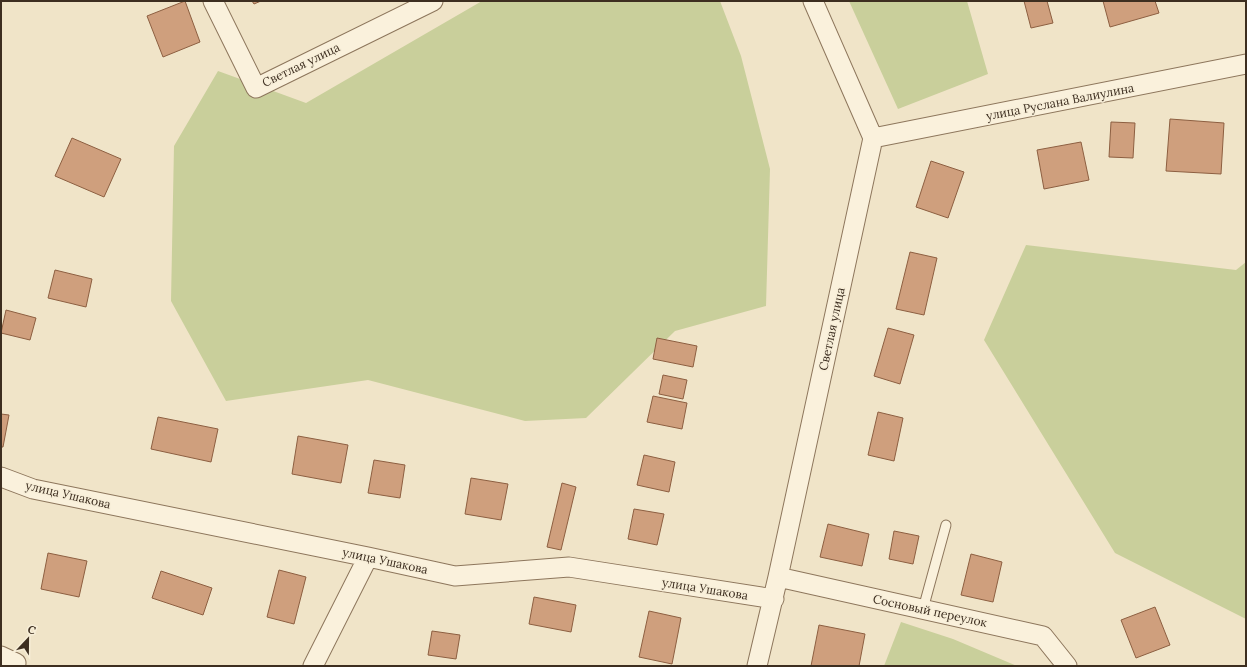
<svg xmlns="http://www.w3.org/2000/svg" width="1247" height="667" font-family="Lora,serif">
	<rect width="100%" height="100%" fill="#f0e4c8"/>
	<!-- green -->
	<path fill="#c9cf9b" d="M 482,1 L 720,1 L 741,56 L 770,169 L 766,306 L 675,331 L 586,418 L 525,421 L 368,380 L 226,401 L 171,301 L 174,146 L 218,71 L 306,103 Z
		M 849,1 L 967,1 L 988,74 L 898,109 Z
		M 1026,245 L 1236,270 L 1246,262 L 1246,619 L 1115,553 L 984,340 Z
		M 901,622 L 953,639 L 1017,666 L 884,666 Z"/>
	<!-- building -->
	<path fill="#cf9f7d" stroke="#8d5f41" d="M 185,1 L 200,42 L 163,57 L 147,16 Z
		M 252,1 L 261,1 L 254,4 Z
		M 1024,1 L 1047,1 L 1053,23 L 1031,28 Z
		M 1103,1 L 1155,1 L 1159,13 L 1110,27 Z
		M 1170,119 L 1224,123 L 1221,174 L 1166,171 Z
		M 1111,122 L 1135,123 L 1133,158 L 1109,157 Z
		M 72,138 L 121,159 L 104,197 L 55,176 Z
		M 1081,142 L 1089,180 L 1044,189 L 1037,150 Z
		M 931,161 L 964,172 L 948,218 L 916,207 Z
		M 910,252 L 937,258 L 924,315 L 896,309 Z
		M 55,270 L 92,279 L 86,307 L 48,298 Z
		M 6,310 L 36,318 L 30,340 L 1,333 Z
		M 888,328 L 914,335 L 900,384 L 874,376 Z
		M 657,338 L 697,346 L 693,367 L 653,359 Z
		M 663,375 L 687,380 L 683,399 L 659,394 Z
		M 653,396 L 687,403 L 682,429 L 647,422 Z
		M 878,412 L 903,418 L 894,461 L 868,455 Z
		M 1,414 L 9,415 L 3,447 L 1,447 Z
		M 158,417 L 218,429 L 211,462 L 151,449 Z
		M 298,436 L 348,445 L 341,483 L 292,474 Z
		M 644,455 L 675,462 L 669,492 L 637,485 Z
		M 374,460 L 405,465 L 400,498 L 368,493 Z
		M 471,478 L 508,484 L 501,520 L 465,514 Z
		M 562,483 L 576,487 L 561,550 L 547,547 Z
		M 634,509 L 664,514 L 657,545 L 628,539 Z
		M 828,524 L 869,534 L 862,566 L 820,557 Z
		M 894,531 L 919,536 L 913,564 L 889,559 Z
		M 48,553 L 87,561 L 79,597 L 41,589 Z
		M 971,554 L 1002,562 L 993,602 L 961,595 Z
		M 279,570 L 306,577 L 294,624 L 267,617 Z
		M 161,571 L 212,588 L 203,615 L 152,598 Z
		M 534,597 L 576,605 L 571,632 L 529,624 Z
		M 1155,607 L 1170,645 L 1136,658 L 1121,620 Z
		M 649,611 L 681,618 L 672,664 L 639,657 Z
		M 819,625 L 865,634 L 859,666 L 811,666 Z
		M 432,631 L 460,635 L 456,659 L 428,655 Z"/>
	<g fill="none" stroke-linecap="round" stroke-linejoin="round">
		<!-- lane casing -->
		<g stroke="#8d765c" stroke-width="11">
			<path id="lane" d="M 923,609 L 946,525"/>
		</g>
		<!-- street casing -->
		<g stroke="#8d765c" stroke-width="21">
			<path id="street" d="M 213,1 L 256,88 L 433,1
				M 873,138 L 1246,64
				M 1,477 L 33,489 L 368,557 L 455,576 L 569,567 L 774,599
				M 778,577 L 1043,636 L 1067,666
				M 1,656 L 16,663 L 15,666
				M 313,666 L 368,557
				M 757,666 L 778,577 L 873,138 L 813,1"/>
		</g>
		<!-- lane -->
		<use href="#lane" stroke="#faf1dc" stroke-width="9"/>
		<!-- street -->
		<use href="#street" stroke="#faf1dc" stroke-width="19"/>
	</g>
	<g text-anchor="middle" stroke-width="3" stroke-linejoin="round" paint-order="stroke">
		<!-- street labels -->
		<g font-size="12" fill="#3d2e20" stroke="#f7eed8">
			<text transform="translate(301 65) rotate(-26)" y="4">Светлая улица</text>
			<text transform="translate(1060 102) rotate(-11)" y="4">улица Руслана Валиулина</text>
			<text transform="translate(832 329) rotate(-78)" y="4">Светлая улица</text>
			<text transform="translate(68 495) rotate(13)" y="4">улица Ушакова</text>
			<text transform="translate(385 561) rotate(12)" y="4">улица Ушакова</text>
			<text transform="translate(705 589) rotate(9)" y="4">улица Ушакова</text>
			<text transform="translate(930 611) rotate(12)" y="4">Сосновый переулок</text>
		</g>
	</g>
	<!-- border -->
	<rect width="1247" height="667" fill="none" stroke="#3d2e20" stroke-width="4"/>
	<!-- north arrow -->
	<g transform="translate(28 639) rotate(22)" stroke="#f7eed8" stroke-width="3" paint-order="stroke">
	<path d="M0-3L7 15L0 10L-7 15Z" fill="#3d2e20"/>
	<text y="-6" font-size="11" font-weight="bold" text-anchor="middle" fill="#3d2e20">С</text>
	</g>
</svg>
